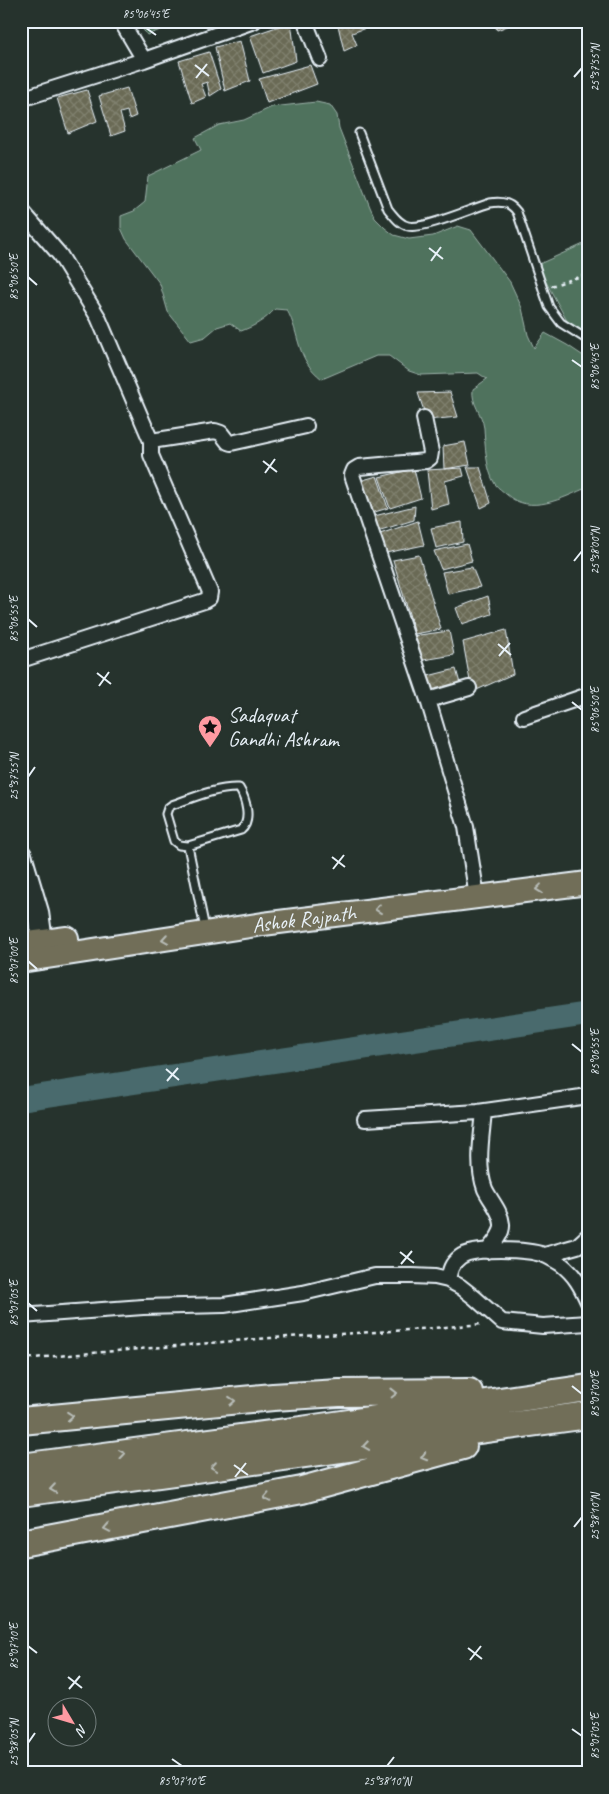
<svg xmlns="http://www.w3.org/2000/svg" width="609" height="1794" font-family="Caveat,sans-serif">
	<defs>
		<pattern id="park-crowns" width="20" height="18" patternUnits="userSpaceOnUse" patternTransform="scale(1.25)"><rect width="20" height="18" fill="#50725d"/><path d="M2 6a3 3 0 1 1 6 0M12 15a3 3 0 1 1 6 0" fill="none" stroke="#698775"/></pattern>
		<pattern id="building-cross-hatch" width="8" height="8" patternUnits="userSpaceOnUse" patternTransform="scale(1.25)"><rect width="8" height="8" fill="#6a6a55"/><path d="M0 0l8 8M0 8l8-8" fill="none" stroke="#7f806e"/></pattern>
	</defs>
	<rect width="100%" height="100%" fill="#26332d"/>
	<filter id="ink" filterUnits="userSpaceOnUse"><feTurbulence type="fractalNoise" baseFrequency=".02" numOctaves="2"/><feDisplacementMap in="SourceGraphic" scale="10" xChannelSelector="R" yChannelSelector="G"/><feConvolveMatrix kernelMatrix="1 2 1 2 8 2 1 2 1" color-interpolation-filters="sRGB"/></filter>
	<g filter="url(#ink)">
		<!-- green -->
		<path fill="#50725d" stroke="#9cb2aa" d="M 316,102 L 330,105 L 337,115 L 339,128 L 370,207 L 375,218 L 385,228 L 394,235 L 409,239 L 433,236 L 458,226 L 471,230 L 510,282 L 522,308 L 528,335 L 534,348 L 545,333 L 567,345 L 588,359 L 588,487 C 563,498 530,516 506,494 C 503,491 498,488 495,484 C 486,470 485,445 484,428 C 482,413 471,404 473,389 L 487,379 L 478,373 L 421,375 L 409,371 L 389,356 L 376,356 L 322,379 C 295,358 301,336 287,310 L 275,309 C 265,320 255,326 241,331 L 230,323 L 217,327 L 205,337 L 191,341 L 168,312 L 160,284 L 126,239 L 121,228 L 121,216 L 134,211 L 145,202 L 148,176 L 201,150 L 195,138 L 219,125 L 244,120 L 272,107 Z
			M 588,242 L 588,335 L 567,321 L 537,265 Z"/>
		<!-- park -->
		<path fill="url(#park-crowns)" stroke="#9cb2aa" d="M 137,21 L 184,21 L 147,35 Z"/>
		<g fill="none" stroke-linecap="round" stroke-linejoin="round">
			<!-- river -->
			<path stroke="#486b6d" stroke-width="24" d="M 21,1099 L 588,1014"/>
		</g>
		<!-- building -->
		<path fill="url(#building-cross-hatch)" stroke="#e8f1f8" d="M 337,21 L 372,21 L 374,25 L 352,33 L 357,45 L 344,51 Z
			M 493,21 L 520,21 L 497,30 Z
			M 291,22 L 296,61 L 263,73 L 250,36 Z
			M 240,41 L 250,81 L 225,91 L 215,47 Z
			M 209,52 L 221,89 L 210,96 L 207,82 L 201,84 L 206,97 L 192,103 L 179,61 Z
			M 310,65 L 317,84 L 267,103 L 259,79 Z
			M 127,88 L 136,116 L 129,119 L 127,111 L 120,113 L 125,131 L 111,136 L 99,96 Z
			M 87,90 L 97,121 L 68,133 L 57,98 Z
			M 450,392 L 458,417 L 427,420 L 418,393 Z
			M 465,442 L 470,465 L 444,469 L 443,446 Z
			M 467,467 L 480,467 L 491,503 L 481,508 Z
			M 462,468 L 464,476 L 445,481 L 449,504 L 431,509 L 427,470 Z
			M 414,469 L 421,498 L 390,508 L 379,477 Z
			M 377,476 L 388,508 L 368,514 L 356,482 Z
			M 415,506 L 414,520 L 374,532 L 370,517 Z
			M 418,521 L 424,545 L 381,554 L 374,536 Z
			M 462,522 L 463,542 L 436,548 L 431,528 Z
			M 467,544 L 472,561 L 441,569 L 434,551 Z
			M 419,555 L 441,629 L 415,634 L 393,560 Z
			M 472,567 L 480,587 L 448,594 L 442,572 Z
			M 488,596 L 492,614 L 462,624 L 456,608 Z
			M 506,630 L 513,674 L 472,692 L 463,642 Z
			M 449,631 L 454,655 L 417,661 L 412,636 Z
			M 456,669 L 461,687 L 430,697 L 424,677 Z"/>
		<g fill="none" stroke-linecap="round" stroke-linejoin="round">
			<!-- lane casing -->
			<g stroke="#e8f1f8" stroke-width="11">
				<path id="lane" d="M 359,133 L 388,209 C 394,216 399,224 408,226 C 423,230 473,208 490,203 C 501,201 510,202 517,212 L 549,307 L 561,323 L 588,340
					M 188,846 L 241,830 C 252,821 246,799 239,788 C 217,787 192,798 172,805 L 168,808 L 166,814 L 174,841 L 179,845 L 188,846 L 205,929"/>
			</g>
			<!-- street casing -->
			<g stroke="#e8f1f8" stroke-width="18">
				<path id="street" d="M 121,21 L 144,60
					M 305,21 L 320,59
					M 21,99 L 144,60 L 254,21
					M 21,210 L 60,255 L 98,317 L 151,441 L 151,455 L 210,592 L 209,598 L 204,601 L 21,660
					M 424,418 L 431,452 L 430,458 L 426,461 L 359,467 L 354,470 L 352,475 L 428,700 L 466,827 L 477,897
					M 151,441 L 215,431 L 221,433 L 228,442 L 231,443 L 306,426
					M 428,700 L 469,688
					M 524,717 L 588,695
					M 484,1111 C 482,1136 476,1165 485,1189 C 490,1200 501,1211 502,1224 C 503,1234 493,1244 487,1251
					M 365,1119 L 478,1112 L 588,1096
					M 545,1255 L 577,1246 L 588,1236
					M 448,1280 C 450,1270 451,1264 460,1257 C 473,1247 527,1249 544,1255 C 549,1257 556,1261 561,1264 C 575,1275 581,1286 588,1302
					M 21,1316 L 143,1307 L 224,1305 L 303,1293 L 375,1276 L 412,1276 L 435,1277 L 448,1280 L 461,1287 L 475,1298 L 502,1322 L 543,1326 L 588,1323"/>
			</g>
			<!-- secondary casing -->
			<g stroke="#e8f1f8" stroke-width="24">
				<path id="secondary" d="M 21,855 L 38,912 L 44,956"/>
			</g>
			<!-- primary casing -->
			<g stroke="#e8f1f8" stroke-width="26">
				<g id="primary">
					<path d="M 21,944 L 67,938"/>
					<path id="s1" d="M 21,961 L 263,924 L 588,883"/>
				</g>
			</g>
			<!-- highway casing -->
			<g stroke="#e8f1f8" stroke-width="30">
				<path id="highway" d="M 21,1421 L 273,1397 L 339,1393 L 469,1392
					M 21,1467 L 301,1430 L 588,1388
					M 21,1493 L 588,1415
					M 21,1543 L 302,1490 L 463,1446"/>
			</g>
			<!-- path -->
			<path stroke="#e8f1f8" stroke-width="2.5" stroke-dasharray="4 4" stroke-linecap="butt" d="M 551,286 L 588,274
				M 21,1359 L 270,1338 L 409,1330 L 483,1324"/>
			<!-- lane -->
			<use href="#lane" stroke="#26332d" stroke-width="7"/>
			<!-- street -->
			<use href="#street" stroke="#26332d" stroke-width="14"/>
			<!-- secondary -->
			<use href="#secondary" stroke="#26332d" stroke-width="20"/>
			<!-- primary -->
			<use href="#primary" stroke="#716e59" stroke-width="22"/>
			<!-- highway -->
			<use href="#highway" stroke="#716e59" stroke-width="26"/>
		</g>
		<!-- one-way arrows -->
		<defs><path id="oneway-chevron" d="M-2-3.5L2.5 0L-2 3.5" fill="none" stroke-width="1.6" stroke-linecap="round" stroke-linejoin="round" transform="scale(1.25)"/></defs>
		<g stroke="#b8bdb8">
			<use href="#oneway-chevron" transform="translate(539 889) rotate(173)"/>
			<use href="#oneway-chevron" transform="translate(378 909) rotate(173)"/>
			<use href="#oneway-chevron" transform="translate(165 939) rotate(171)"/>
			<use href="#oneway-chevron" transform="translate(394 1393) rotate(-1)"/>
			<use href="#oneway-chevron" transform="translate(232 1401) rotate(-5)"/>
			<use href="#oneway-chevron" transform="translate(70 1416) rotate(-5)"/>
			<use href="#oneway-chevron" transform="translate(366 1446) rotate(172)"/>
			<use href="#oneway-chevron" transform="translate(122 1454) rotate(-8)"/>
			<use href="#oneway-chevron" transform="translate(424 1457) rotate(164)"/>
			<use href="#oneway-chevron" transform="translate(214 1467) rotate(172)"/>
			<use href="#oneway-chevron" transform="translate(53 1489) rotate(172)"/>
			<use href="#oneway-chevron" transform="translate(267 1498) rotate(168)"/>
			<use href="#oneway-chevron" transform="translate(107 1528) rotate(169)"/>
		</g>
	</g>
	<!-- ticks -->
	<path fill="none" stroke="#e8f1f8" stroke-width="2" d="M 146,28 L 156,35M 195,65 L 209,76M 574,77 L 582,68M 196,78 L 207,64M 429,248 L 443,259M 431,261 L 441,247M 28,277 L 37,285M 572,360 L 582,367M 263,461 L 277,472M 265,473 L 275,459M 574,561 L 582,551M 28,619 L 37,627M 498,644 L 511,655M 499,656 L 510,643M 97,673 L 111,684M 99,686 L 109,672M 572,702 L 582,710M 28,777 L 35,767M 332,857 L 345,867M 333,869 L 344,855M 28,961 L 37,969M 572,1044 L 582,1052M 166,1069 L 179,1080M 167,1081 L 178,1068M 400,1252 L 414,1263M 401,1264 L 412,1251M 28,1303 L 37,1311M 572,1386 L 582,1394M 234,1465 L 248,1475M 235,1477 L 246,1463M 574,1527 L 582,1517M 28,1646 L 37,1653M 468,1648 L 482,1659M 470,1660 L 481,1646M 68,1677 L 82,1688M 69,1689 L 80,1676M 572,1729 L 582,1736M 28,1743 L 35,1733M 172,1759 L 182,1766M 387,1766 L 394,1757"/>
	<!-- icons -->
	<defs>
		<g id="sight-pin" transform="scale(1.25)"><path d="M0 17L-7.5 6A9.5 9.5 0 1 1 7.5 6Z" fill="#ff9aa2" stroke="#26332d"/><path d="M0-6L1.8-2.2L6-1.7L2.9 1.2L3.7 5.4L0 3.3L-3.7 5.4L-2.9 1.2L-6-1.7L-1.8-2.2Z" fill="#111"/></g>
	</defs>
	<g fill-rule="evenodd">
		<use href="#sight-pin" x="210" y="727"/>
	</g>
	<g text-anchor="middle" stroke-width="5" stroke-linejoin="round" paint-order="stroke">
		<!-- poi labels -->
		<g font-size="21" fill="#e8f1f8" stroke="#26332d" text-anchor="start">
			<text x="228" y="722">Sadaquat<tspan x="228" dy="24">Gandhi Ashram</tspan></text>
		</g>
		<!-- street labels -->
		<g font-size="21" fill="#e8f1f8" stroke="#26332d">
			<text dy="7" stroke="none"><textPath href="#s1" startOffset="286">Ashok Rajpath</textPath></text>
		</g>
	</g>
	<!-- margin -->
	<rect width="609" height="1794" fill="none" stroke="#26332d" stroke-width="55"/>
	<!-- north arrow -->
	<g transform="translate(72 1722) rotate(128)"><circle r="24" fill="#26332d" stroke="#747f7e"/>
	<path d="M0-4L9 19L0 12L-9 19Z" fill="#ff9aa2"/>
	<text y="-8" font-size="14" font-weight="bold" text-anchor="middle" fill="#e8f1f8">N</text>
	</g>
	<rect x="28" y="28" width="554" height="1738" fill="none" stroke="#e8f1f8" stroke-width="2"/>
	<g font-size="12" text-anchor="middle" fill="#e8f1f8">
		<text x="146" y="18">85°06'45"E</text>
		<text transform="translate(595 68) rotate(-90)" y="4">25°37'55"N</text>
		<text transform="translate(14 277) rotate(-90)" y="4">85°06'50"E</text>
		<text transform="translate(595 367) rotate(-90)" y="4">85°06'45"E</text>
		<text transform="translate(595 551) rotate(-90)" y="4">25°38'00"N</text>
		<text transform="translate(14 619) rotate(-90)" y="4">85°06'55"E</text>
		<text transform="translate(595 710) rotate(-90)" y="4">85°06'50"E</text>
		<text transform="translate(14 777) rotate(-90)" y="4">25°37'55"N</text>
		<text transform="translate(14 961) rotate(-90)" y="4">85°07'00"E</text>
		<text transform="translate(595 1052) rotate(-90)" y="4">85°06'55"E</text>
		<text transform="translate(14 1303) rotate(-90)" y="4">85°07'05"E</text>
		<text transform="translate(595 1394) rotate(-90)" y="4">85°07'00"E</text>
		<text transform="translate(595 1517) rotate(-90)" y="4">25°38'10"N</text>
		<text transform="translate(14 1646) rotate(-90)" y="4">85°07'10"E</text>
		<text transform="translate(595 1736) rotate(-90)" y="4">85°07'05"E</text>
		<text transform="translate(14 1743) rotate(-90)" y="4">25°38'05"N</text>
		<text x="182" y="1785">85°07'10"E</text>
		<text x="387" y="1785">25°38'10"N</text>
	</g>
</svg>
